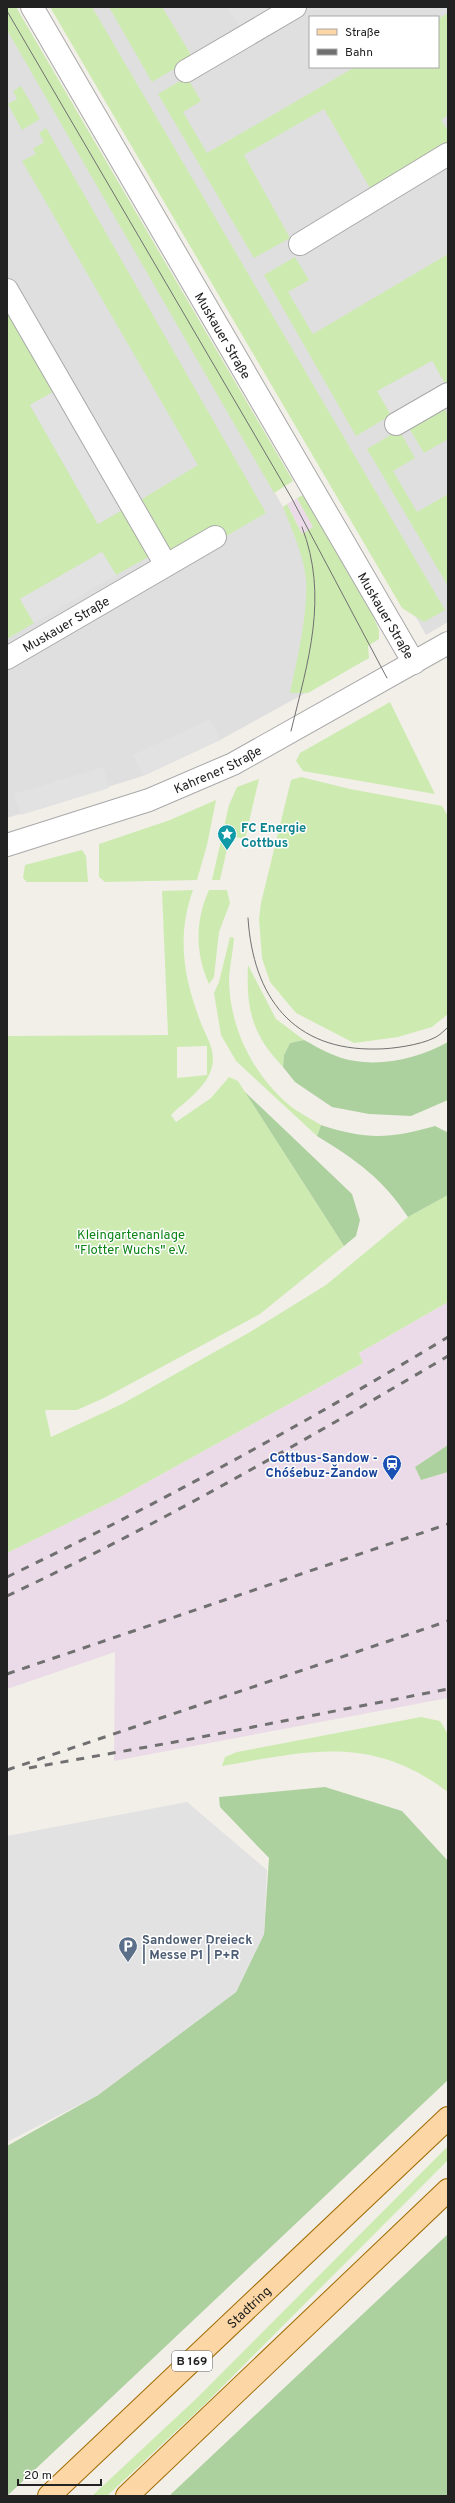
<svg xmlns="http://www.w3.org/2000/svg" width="455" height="2503" font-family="Overpass,sans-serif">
	<rect width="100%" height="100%" fill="#f2efe9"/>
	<!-- residential -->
	<path fill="#e0dfdf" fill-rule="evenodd" d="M 68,7 L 448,7 L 448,622 L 426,635 ZM 310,17 L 438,17 L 438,67 L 310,67 Z
		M 7,22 L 369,658 L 220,740 L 143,776 L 7,818 Z"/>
	<!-- industrial -->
	<path fill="#ebdbe8" d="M 297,498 L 314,527 L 302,534 L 287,504 Z
		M 448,1302 L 448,1445 L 415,1467 L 421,1480 L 448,1472 L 448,1698 L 114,1761 L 115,1652 L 7,1689 L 7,1553 L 115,1500 L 363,1363 L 359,1353 Z"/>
	<!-- grass -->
	<path fill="#cdebb0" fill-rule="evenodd" d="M 7,7 L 16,7 L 293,481 L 274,493 L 7,30 Z
		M 50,7 L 92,7 L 445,610 L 424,622 L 402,608 Z
		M 109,7 L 162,7 L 193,58 L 152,82 Z
		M 448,13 L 448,115 L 441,120 L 448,131 L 448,142 L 370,188 L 324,109 L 244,155 L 290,238 L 254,258 L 158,94 L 187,77 L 201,101 L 183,112 L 207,153 L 355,67 L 438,67 L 438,19 Z
		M 21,86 L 40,119 L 22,130 L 8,104 L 17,99 L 13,91 Z
		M 46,128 L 266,513 L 223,538 L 171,552 L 142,499 L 198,465 L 22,161 L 36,154 L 33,149 L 44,142 L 39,133 Z
		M 448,254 L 448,382 L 445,384 L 432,361 L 378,391 L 391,415 L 356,436 L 264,275 L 295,257 L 309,280 L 288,292 L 313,334 Z
		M 7,309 L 55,391 L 30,405 L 98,524 L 124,509 L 150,556 L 116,575 L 102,552 L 20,599 L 34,623 L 7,639 Z
		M 443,407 L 448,415 L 448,439 L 424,453 L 409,428 Z
		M 399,430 L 415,458 L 393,471 L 417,512 L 448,494 L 448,586 L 367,449 Z
		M 303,495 L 373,616 L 379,630 L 379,639 L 368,646 L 369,658 L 308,693 L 290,693 C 297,660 308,614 306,580 C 304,556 292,530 283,507 L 287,504 L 302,534 L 313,527 L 297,498 Z
		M 390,702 L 435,794 L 303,771 L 296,761 L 300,753 Z
		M 301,777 L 350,789 L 442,806 L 448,816 L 448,1014 L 432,1027 L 398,1037 L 354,1043 L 296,1013 L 270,982 L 262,958 L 259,919 L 261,903 L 291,780 Z
		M 259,779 L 245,839 L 230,836 L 220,880 L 212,880 L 229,805 L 237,787 Z
		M 216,800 L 207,845 L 197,880 L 105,882 L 99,877 L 99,844 L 170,820 Z
		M 82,850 L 86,856 L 88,882 L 27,882 L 23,878 L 25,865 Z
		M 193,890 C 177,935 183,974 199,1018 C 205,1036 218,1051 211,1070 C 204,1090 185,1101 171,1115 L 176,1122 L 211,1098 L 229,1077 L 238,1081 L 344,1246 L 260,1314 L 104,1398 L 77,1410 L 45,1410 L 51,1437 L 122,1404 L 250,1332 L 326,1285 L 408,1217 L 448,1195 L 448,1302 L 359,1353 L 363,1363 L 115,1500 L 7,1553 L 7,1036 L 168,1035 L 162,891 ZM 207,1046 L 207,1075 L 177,1078 L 177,1047 Z
		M 209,890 L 227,890 L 230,903 L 219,932 L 214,977 L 209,984 C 195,953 195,921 209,890 Z
		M 230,937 L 234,938 C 233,951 230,965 229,978 C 229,1026 252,1073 288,1104 C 297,1112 310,1118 321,1125 L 317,1136 L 236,1061 L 221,1035 L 214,993 L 219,982 Z
		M 248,965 L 276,1019 L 304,1040 L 290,1043 L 284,1055 L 283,1067 C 252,1035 246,1009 248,965 Z
		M 421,1717 L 440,1721 L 448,1734 L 448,1792 C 371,1734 309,1751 222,1766 L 225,1757 L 237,1752 Z
		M 448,2146 L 448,2160 L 204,2405 L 107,2496 L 92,2496 L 198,2397 Z"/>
	<!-- forest -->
	<path fill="#add19e" d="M 304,1040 C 319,1048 337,1059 355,1061 C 385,1066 422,1057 448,1042 L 448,1100 L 411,1116 L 369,1114 L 332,1107 L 295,1082 L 283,1067 L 284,1055 L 290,1043 Z
		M 245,1092 L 352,1194 L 360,1220 L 356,1236 L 344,1246 Z
		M 321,1125 C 367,1140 389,1139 435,1126 L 447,1132 L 448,1195 L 408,1217 C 382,1178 356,1160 317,1136 Z
		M 448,1445 L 448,1472 L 421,1480 L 415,1467 Z
		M 325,1787 L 402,1811 L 448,1861 L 448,2080 L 7,2496 L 7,2146 L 98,2095 L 236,1992 L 264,1934 L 269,1858 L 220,1807 L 219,1797 Z
		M 448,2234 L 448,2496 L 169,2496 Z"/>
	<!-- parking -->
	<path fill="#e2e2e2" d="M 227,7 L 270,7 L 239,26 Z
		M 432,361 L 445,384 L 391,415 L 377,391 Z
		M 55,391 L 124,509 L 98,524 L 30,405 Z
		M 102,552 L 116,575 L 34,623 L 20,599 Z
		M 210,719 L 220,740 L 143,776 L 133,755 Z
		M 103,767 L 109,788 L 21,815 L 14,794 Z
		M 187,1802 L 267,1870 L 264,1934 L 236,1992 L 98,2095 L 7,2142 L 7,1836 Z"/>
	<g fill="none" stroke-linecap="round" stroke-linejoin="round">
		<!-- minor casing -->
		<g stroke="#a9a9a9" stroke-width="24">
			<g id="minor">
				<path id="s1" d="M 32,7 L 414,663"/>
				<path d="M 186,71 L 295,7"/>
				<path d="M 300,244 L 448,154"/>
				<path d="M 7,290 L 166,565"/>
				<path d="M 396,424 L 448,394"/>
				<path id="s2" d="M 7,658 L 215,537"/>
				<path id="s3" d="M 7,845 L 149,800 L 233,764 L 448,643"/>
			</g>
		</g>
		<!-- major casing -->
		<g stroke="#a06b00" stroke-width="24">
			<g id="major">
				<path id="s4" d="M 49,2496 L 448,2118"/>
				<path d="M 127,2496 L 448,2190"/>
			</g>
		</g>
		<!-- minor -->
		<use href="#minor" stroke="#fff" stroke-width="22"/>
		<!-- major -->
		<use href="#major" stroke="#fcd6a4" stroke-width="22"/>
		<!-- tram -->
		<path stroke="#707070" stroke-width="1" d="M 7,11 L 291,497 L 387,678
			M 291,731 C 308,661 329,597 302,527
			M 248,918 C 253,997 293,1051 377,1049 C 392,1049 420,1045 434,1038 C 439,1036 444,1031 448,1027"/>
		<!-- rail -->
		<path stroke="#707070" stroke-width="3" stroke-dasharray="8 8" stroke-linecap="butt" d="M 7,1577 C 158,1504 304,1424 448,1337
			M 7,1596 C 158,1525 304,1441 448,1356
			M 7,1674 L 448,1524
			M 29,1768 L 186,1740 L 448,1689
			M 7,1770 L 448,1621"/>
	</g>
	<!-- icons -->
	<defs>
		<g id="sight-pin" transform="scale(1)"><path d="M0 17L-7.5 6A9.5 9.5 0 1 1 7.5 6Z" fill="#0f9aa8" stroke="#fff"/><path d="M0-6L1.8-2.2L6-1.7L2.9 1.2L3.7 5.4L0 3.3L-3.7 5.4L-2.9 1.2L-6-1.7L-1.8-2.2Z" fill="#fff"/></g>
		<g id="station-pin" transform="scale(1)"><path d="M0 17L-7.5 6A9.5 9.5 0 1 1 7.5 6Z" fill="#1a4fb4" stroke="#fff"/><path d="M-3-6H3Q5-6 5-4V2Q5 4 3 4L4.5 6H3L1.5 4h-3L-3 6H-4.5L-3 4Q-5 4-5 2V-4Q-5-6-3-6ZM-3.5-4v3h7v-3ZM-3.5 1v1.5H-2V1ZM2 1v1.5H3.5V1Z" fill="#fff"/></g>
		<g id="parking-pin" transform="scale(1)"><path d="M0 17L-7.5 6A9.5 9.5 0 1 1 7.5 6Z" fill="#5c6f8a" stroke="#fff"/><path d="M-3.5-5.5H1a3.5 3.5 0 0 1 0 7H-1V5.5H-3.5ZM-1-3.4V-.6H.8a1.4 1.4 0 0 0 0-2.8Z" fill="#fff"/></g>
	</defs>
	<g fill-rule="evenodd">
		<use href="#sight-pin" x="227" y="834"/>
		<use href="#station-pin" x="392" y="1464"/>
		<use href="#parking-pin" x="128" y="1946"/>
	</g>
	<g text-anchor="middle" stroke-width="3" stroke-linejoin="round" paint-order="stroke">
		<!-- shield labels -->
		<rect fill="#fff" stroke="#646464" stroke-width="1" x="172" y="2351" width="40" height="20" rx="3"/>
		<g font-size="12" font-weight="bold" fill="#222">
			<text x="192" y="2365">B 169</text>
		</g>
		<!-- street labels -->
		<g font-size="13" fill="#222" stroke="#fff">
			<text dy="5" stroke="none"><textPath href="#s1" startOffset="380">Muskauer Straße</textPath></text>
			<text dy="5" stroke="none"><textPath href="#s1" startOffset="704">Muskauer Straße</textPath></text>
			<text dy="5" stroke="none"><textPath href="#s2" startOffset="68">Muskauer Straße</textPath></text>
			<text dy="5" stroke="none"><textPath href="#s3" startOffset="224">Kahrener Straße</textPath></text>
			<text dy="5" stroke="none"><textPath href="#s4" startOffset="275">Stadtring</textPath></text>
		</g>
		<!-- culture labels -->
		<g font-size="13" font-weight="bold" fill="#0d838f" stroke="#fff" text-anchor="start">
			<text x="241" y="832">FC Energie<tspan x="241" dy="15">Cottbus</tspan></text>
		</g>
		<!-- park labels -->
		<g font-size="13" fill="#0c8416" stroke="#fff">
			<text x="131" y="1239">Kleingartenanlage<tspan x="131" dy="15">"Flotter Wuchs" e.V.</tspan></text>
		</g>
		<!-- transit labels -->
		<g font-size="13" font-weight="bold" fill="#164399" stroke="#fff" text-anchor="end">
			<text x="378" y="1462">Cottbus-Sandow -<tspan x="378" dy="15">Chóśebuz-Žandow</tspan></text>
		</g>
		<!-- service labels -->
		<g font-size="13" font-weight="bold" fill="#4e5e75" stroke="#fff" text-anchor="start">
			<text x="142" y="1944">Sandower Dreieck<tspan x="142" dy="15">| Messe P1 | P+R</tspan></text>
		</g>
	</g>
	<!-- border -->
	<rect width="455" height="2503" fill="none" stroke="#222222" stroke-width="16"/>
	<!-- legend -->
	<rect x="309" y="16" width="130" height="52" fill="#ffffff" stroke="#a7a7a7"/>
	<rect x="317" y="29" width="20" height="6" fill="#fcd6a4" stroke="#a7a7a7"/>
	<text x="345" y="36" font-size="12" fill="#222222">Straße</text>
	<rect x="317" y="49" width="20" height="6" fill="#707070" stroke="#a7a7a7"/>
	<text x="345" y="56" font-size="12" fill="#222222">Bahn</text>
	<!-- scale -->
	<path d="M18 2479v6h83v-6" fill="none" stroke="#222222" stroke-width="2"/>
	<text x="24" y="2479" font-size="12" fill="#222222" stroke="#ffffff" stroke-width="3" paint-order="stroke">20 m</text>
</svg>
